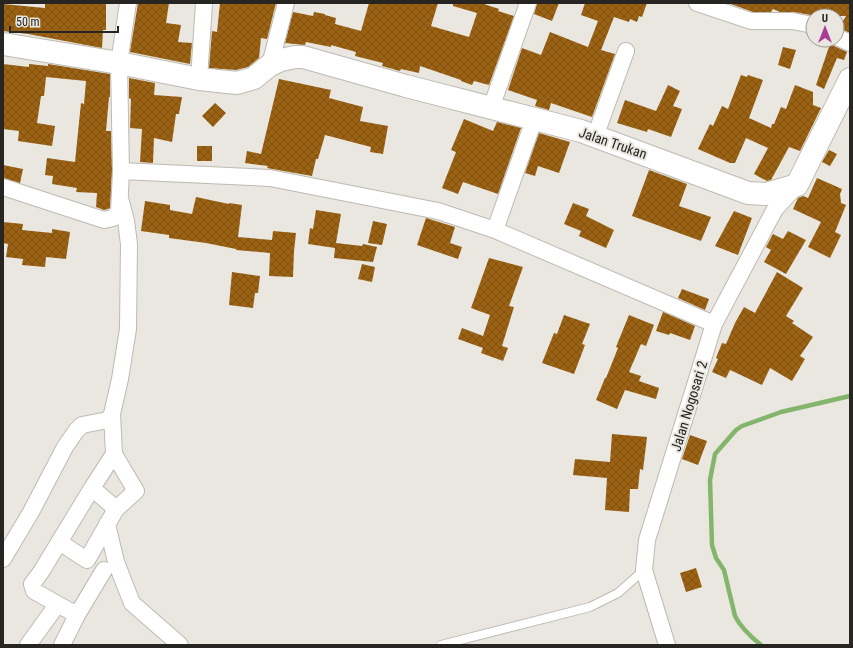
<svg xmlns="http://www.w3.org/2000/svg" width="853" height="648" font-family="'Roboto Condensed',sans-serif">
	<defs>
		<pattern id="building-cross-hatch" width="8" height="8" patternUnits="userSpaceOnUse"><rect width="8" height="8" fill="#9c6214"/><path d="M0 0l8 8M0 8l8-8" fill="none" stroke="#7f5112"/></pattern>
	</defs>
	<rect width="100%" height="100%" fill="#e9e7df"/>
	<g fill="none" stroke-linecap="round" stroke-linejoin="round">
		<!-- stream -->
		<path stroke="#83b56d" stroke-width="4.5" d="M 761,645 C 751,637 741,628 735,616 L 724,570 L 716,558 L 712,545 L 710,480 L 715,454 L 736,430 L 742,426 L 781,412 L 850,396"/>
	</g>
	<!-- building -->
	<path fill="url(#building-cross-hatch)" d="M 45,3 L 106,3 L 106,30 L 103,30 L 102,48 L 28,34 L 3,31 L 3,4 L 45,8 Z
		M 138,3 L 169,3 L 166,23 L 181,25 L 178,42 L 192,43 L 190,64 L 130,52 Z
		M 220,3 L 276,3 L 267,39 L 261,38 L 259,58 L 248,67 L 236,70 L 209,68 L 212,31 L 217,32 Z
		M 369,3 L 438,3 L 431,26 L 469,37 L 477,13 L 453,6 L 453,3 L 481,3 L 499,9 L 498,11 L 514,16 L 489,85 L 474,81 L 472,85 L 461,81 L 461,80 L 420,66 L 419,73 L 401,69 L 400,71 L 382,66 L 383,63 L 355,56 L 356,52 L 331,45 L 331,47 L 306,42 L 305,45 L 285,43 L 293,12 L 313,16 L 314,12 L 325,14 L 325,15 L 336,18 L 335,24 L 361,31 Z
		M 537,3 L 559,3 L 552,21 L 534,14 Z
		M 585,3 L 647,3 L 642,17 L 639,16 L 637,22 L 630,19 L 629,22 L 614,17 L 601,50 L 615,54 L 592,117 L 551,103 L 549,110 L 535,106 L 537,100 L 508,90 L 522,48 L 541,55 L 550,32 L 588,47 L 598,21 L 581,15 Z
		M 728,3 L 850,3 L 850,33 L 839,28 L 846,16 L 816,16 L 794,12 L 780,12 L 773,9 L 771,12 L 753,12 Z
		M 830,44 L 847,52 L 844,60 L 837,58 L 824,89 L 816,85 Z
		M 783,47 L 796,50 L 790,69 L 778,65 Z
		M 3,64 L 29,67 L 29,64 L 48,66 L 48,64 L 110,74 L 110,97 L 109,97 L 106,131 L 111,131 L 112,171 L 110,208 L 108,209 L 104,210 L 96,207 L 97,193 L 76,192 L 77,188 L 52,184 L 53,176 L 45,175 L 47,158 L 75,162 L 81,103 L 84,104 L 86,81 L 46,77 L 44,96 L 41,96 L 37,123 L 55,126 L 52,146 L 18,141 L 19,131 L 3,129 Z
		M 741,75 L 747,77 L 748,75 L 763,80 L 749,118 L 771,128 L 772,124 L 774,124 L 781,107 L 786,109 L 795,85 L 813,92 L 813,105 L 821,108 L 800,151 L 789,147 L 771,180 L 767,181 L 754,174 L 768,148 L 746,138 L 735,163 L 730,163 L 698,149 L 710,124 L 713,126 L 722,106 L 728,109 Z
		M 129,78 L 155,83 L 154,95 L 182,97 L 179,114 L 176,114 L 172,142 L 154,138 L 153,163 L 140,162 L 142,129 L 130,128 L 131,99 L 129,98 Z
		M 279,79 L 331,90 L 329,98 L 363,107 L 360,121 L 388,126 L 383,154 L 370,152 L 371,147 L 325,135 L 318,159 L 316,159 L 312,176 L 267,168 L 268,166 L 245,163 L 247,151 L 261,154 Z
		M 668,85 L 680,91 L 673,106 L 682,109 L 671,137 L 648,129 L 647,132 L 617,123 L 625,100 L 656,111 Z
		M 215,103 L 226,113 L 213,127 L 202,116 Z
		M 464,119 L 493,131 L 497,122 L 521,128 L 498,194 L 463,182 L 458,194 L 442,188 L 456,152 L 451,150 Z
		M 539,133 L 570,142 L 559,173 L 538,166 L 535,176 L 525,173 Z
		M 197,146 L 212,146 L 212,161 L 197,161 Z
		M 829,150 L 837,154 L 830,166 L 822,162 Z
		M 3,165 L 23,169 L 20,183 L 3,178 Z
		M 649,170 L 687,184 L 679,206 L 711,217 L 701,241 L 632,216 Z
		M 817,178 L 842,189 L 840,194 L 841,203 L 846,205 L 835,232 L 841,235 L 830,258 L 808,247 L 821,222 L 793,209 L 798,198 L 803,196 L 808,198 Z
		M 196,197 L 229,204 L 229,203 L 242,205 L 238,237 L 272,240 L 273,231 L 296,233 L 294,251 L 293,277 L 269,276 L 270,253 L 236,250 L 236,249 L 206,243 L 169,238 L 169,235 L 141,231 L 145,201 L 170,205 L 170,210 L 192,214 Z
		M 573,203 L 589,209 L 586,216 L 614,230 L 606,248 L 579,236 L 581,231 L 564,224 Z
		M 316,210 L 341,214 L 336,243 L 362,246 L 363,244 L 377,247 L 373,262 L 334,258 L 335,248 L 308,244 L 310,228 L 313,229 Z
		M 734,211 L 752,218 L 738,255 L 715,246 Z
		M 426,218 L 455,227 L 450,243 L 462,247 L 458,259 L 417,245 Z
		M 373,221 L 387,224 L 382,245 L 368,243 Z
		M 3,222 L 23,224 L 22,230 L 52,233 L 52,229 L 70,232 L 66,259 L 46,257 L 45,267 L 22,265 L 23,259 L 6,257 L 8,244 L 3,243 Z
		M 788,231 L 806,240 L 786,274 L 764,262 L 771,250 L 766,247 L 773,234 L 783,239 Z
		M 489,258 L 523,267 L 509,306 L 514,307 L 502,346 L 508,348 L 503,361 L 481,353 L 483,348 L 458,339 L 462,328 L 483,336 L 490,315 L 471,308 Z
		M 362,264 L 375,267 L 372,282 L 358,279 Z
		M 232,272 L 260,276 L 258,293 L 255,293 L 253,308 L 229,305 Z
		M 777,272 L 803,288 L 786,316 L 794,321 L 792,323 L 813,337 L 800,356 L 805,359 L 792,381 L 770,368 L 762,385 L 730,370 L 726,378 L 712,372 L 718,359 L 716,358 L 722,343 L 726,344 L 735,323 L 744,307 L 755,313 Z
		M 682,289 L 709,299 L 705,310 L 678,298 Z
		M 663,312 L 695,326 L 690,340 L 670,333 L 669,335 L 656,331 Z
		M 564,315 L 590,324 L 582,344 L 585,345 L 574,374 L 542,363 L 554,333 L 557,334 Z
		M 629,315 L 654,325 L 646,346 L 641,344 L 629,372 L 641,376 L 639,381 L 659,388 L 656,399 L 625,390 L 617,409 L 596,400 L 605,378 L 606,378 L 618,348 L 616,347 Z
		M 612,434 L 647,437 L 643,470 L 640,469 L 638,489 L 630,489 L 629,512 L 605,510 L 607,478 L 573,475 L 575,459 L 610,462 Z
		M 690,435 L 707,441 L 698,465 L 682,459 Z
		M 696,568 L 702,587 L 686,592 L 680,573 Z"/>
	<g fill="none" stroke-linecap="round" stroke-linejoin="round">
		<!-- lane casing -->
		<g stroke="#bdbab3" stroke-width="10">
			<path id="lane" d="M 441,645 L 590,607 L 618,593 L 644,570"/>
		</g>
		<!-- street casing -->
		<g stroke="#bdbab3" stroke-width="18">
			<path id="street" d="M 697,3 L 751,21 L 792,21 L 813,25
				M 837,37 L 850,43
				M 270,65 L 286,3
				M 199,79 L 204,3
				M 491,108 L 528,3
				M 595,137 L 626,51
				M 121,171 L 270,178 L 438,211 L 495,230 L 714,324
				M 3,187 L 104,220 L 113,218 L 119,212 L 121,171 L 119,63 L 128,3
				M 495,230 L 534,120
				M 114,454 L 92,488 L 116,509
				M 107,524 L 116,562 L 132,603 L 180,645
				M 59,542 L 87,560 L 116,509 L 136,491 L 114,454 L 112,414
				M 3,559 L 31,512 L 65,447 L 76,431 L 82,425 L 108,420 L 112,414 L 120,379 L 128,329 L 129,244 L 126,221 L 120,198
				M 77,615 L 34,591 L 32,584 L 41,572 L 92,488
				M 28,645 L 57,605
				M 62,645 L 77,615 L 104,570
				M 667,645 L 644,570 L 647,540 L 714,324 L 775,209 L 797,185"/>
		</g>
		<!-- secondary casing -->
		<g stroke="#bdbab3" stroke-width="24">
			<path id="secondary" d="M 3,44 L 119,63 L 199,79 L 237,83 L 254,78 L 270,65 L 281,60 L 295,57 L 303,57 L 406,86 L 581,131 L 748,193 L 766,194 L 797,185 L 850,79"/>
		</g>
		<!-- lane -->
		<use href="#lane" stroke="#fff" stroke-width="8"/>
		<!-- street -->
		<use href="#street" stroke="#fff" stroke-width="16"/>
		<!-- secondary -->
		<use href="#secondary" stroke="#fff" stroke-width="22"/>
	</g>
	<g text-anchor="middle" stroke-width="4" stroke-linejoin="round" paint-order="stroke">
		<!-- street labels -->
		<g font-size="14" fill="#262522" stroke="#e9e7df">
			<text transform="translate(613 143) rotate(19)" y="5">Jalan Trukan</text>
			<text transform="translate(689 406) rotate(-73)" y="5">Jalan Nogosari 2</text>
		</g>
	</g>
	<!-- border -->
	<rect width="853" height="648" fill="none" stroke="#262522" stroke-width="8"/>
	<!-- north arrow -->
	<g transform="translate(825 28)"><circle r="19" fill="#e9e7df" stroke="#9b9993"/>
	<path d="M0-3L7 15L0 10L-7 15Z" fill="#ac3b97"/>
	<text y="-6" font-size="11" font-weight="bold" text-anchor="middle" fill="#262522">U</text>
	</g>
	<!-- scale -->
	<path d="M10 26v6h108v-6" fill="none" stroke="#262522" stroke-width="2"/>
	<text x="16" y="26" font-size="12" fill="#262522" stroke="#e9e7df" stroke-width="3" paint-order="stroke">50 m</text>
</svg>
